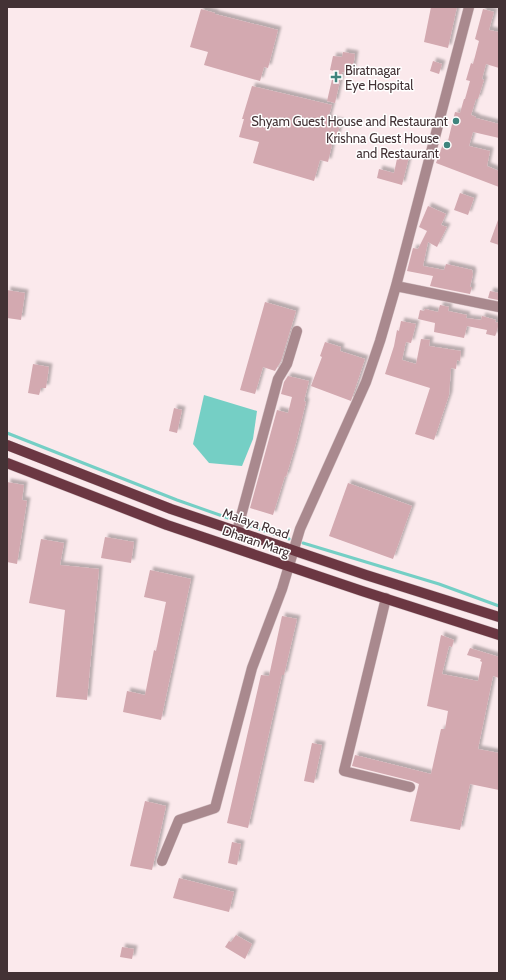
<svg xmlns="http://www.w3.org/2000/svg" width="506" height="980" font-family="Cabin,sans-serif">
	<defs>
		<filter id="shadow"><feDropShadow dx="3.5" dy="-3.5" stdDeviation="1" flood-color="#0004"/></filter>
	</defs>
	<rect width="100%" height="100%" fill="#fbe9ec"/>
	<!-- water -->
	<path fill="#75cfc5" d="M 204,395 L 257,411 L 253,439 L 242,466 L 209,463 L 193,444 Z"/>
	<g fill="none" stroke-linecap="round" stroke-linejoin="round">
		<!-- stream -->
		<path stroke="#75cfc5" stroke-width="3" d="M 7,433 L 177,500 L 231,519
			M 241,523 L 289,539
			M 303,543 L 439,584 L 499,606"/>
	</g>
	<!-- building -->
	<path fill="#d3a9b0" filter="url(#shadow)" d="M 431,7 L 457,7 L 448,48 L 424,42 Z
		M 201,9 L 215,13 L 215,14 L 278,30 L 268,68 L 264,67 L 260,81 L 204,65 L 208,52 L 190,47 Z
		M 483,9 L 494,12 L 489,30 L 499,32 L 499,68 L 486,64 L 482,79 L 484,80 L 478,99 L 476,99 L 471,115 L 476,117 L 476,118 L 499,124 L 499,138 L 473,132 L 469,146 L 490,151 L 487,166 L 499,171 L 499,187 L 436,163 L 443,144 L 447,145 L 455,112 L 460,113 L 464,99 L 465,99 L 470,81 L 466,80 L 471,63 L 473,64 L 479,41 L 475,39 Z
		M 343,52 L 355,54 L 352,74 L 342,72 L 335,103 L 327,101 L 334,71 L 330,70 L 333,56 L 342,57 Z
		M 433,61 L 442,64 L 439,74 L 430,71 Z
		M 252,86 L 332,105 L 328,119 L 341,122 L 337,136 L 334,136 L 328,162 L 320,160 L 314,181 L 253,163 L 259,142 L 239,137 L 244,119 L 242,119 Z
		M 398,154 L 409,157 L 402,185 L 377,178 L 379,169 L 394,173 Z
		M 460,193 L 474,198 L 468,215 L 454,210 Z
		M 428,206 L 446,214 L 441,225 L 447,227 L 437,247 L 428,242 L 423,266 L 444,270 L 446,264 L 472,270 L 473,274 L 470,287 L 472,287 L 470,294 L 430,286 L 433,276 L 407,271 L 413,248 L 418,249 L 427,231 L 419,227 Z
		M 498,220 L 499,220 L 499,245 L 490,242 Z
		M 7,290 L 25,293 L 21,320 L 7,318 Z
		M 490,291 L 499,293 L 498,300 L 488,298 Z
		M 265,302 L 296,311 L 281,361 L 275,371 L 263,367 L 255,394 L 240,390 Z
		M 440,305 L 449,307 L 448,311 L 467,315 L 466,318 L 481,320 L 482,316 L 496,320 L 495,322 L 499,323 L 496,334 L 495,336 L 486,334 L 487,330 L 467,326 L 464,338 L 434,332 L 435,323 L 418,319 L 420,310 L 424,311 L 425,309 L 438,312 Z
		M 401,321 L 416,324 L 411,343 L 406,342 L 402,360 L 416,364 L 421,339 L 430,340 L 429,346 L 461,351 L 460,361 L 457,360 L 456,369 L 451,368 L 449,395 L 434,440 L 415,434 L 430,388 L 385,374 L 394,346 L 397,330 L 399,331 Z
		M 325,342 L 341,347 L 340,351 L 365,359 L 351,401 L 311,386 L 322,357 L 320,356 Z
		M 33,364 L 49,367 L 46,388 L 41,388 L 39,395 L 28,393 Z
		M 288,376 L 309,381 L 304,401 L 306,402 L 296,443 L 286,477 L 285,476 L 273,515 L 250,508 L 277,410 L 288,413 L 292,397 L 281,394 L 284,382 Z
		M 174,408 L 182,410 L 177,433 L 169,431 Z
		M 7,482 L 24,485 L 22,500 L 27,501 L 17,564 L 7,562 Z
		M 348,483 L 412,506 L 393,559 L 329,536 Z
		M 105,537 L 134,542 L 131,563 L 101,558 Z
		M 41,539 L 64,543 L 60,565 L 99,569 L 87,700 L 56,697 L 65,610 L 29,603 Z
		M 150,570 L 191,579 L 161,720 L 123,712 L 127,691 L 145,695 L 154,650 L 156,651 L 166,602 L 144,597 Z
		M 282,616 L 297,619 L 284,675 L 282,675 L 248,828 L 227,823 L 261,675 L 269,676 Z
		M 441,635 L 454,640 L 452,647 L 449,646 L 442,674 L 478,681 L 482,662 L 480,661 L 481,659 L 467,655 L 470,648 L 499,657 L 499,678 L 493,676 L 478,749 L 499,753 L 499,790 L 470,784 L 460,830 L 410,821 L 419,784 L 412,781 L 352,766 L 355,755 L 431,774 L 441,729 L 445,729 L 448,711 L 427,706 Z
		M 312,743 L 322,745 L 314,783 L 304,781 Z
		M 145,801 L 166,806 L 152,870 L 130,866 Z
		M 232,842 L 241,844 L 237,865 L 228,863 Z
		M 179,878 L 234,892 L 229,912 L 173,898 Z
		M 236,935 L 252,944 L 245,959 L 225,947 L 229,941 L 231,942 Z
		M 122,947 L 134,949 L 132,959 L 120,957 Z"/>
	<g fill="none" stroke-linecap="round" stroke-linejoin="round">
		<!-- minor casing -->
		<g stroke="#d6c4c7" stroke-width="11">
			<path id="minor" d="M 396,286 L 499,307
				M 237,531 L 278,379 L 287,364 L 297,331
				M 386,598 L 344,771 L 410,787
				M 162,861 L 179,820 L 215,808 L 252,668 L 282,589 L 300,529 L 366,382 L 380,341 L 396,286 L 469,7"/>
		</g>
		<!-- major casing -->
		<g stroke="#d6c4c7" stroke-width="11">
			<path id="major" d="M 7,445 L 171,509 L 366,575 L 499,617
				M 7,463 L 167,525 L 362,591 L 499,635"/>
		</g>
		<!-- minor -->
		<use href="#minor" stroke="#a9898e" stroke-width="10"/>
		<!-- major -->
		<use href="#major" stroke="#6b3742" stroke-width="10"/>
	</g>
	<!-- markers -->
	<g fill="#3e847d" stroke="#fff" stroke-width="1.5">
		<path d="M334 71h4v4h4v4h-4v4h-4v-4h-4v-4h4z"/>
		<circle cx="456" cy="121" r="4"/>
		<circle cx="447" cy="145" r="4"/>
	</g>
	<g text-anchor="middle" stroke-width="3" stroke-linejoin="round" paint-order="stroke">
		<!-- poi labels -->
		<g font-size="13" fill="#433235" stroke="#fff" text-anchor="end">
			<text x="345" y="75" text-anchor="start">Biratnagar<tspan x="345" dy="15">Eye Hospital</tspan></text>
			<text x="448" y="126">Shyam Guest House and Restaurant</text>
			<text x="439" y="143">Krishna Guest House<tspan x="439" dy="15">and Restaurant</tspan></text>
		</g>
		<!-- street labels -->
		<g font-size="13" fill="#433235" stroke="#fff">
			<text transform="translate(256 523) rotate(19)" y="5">Malaya Road</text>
			<text transform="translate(256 541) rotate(19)" y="5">Dharan Marg</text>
		</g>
	</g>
	<!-- border -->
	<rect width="506" height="980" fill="none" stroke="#433235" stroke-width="16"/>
</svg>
